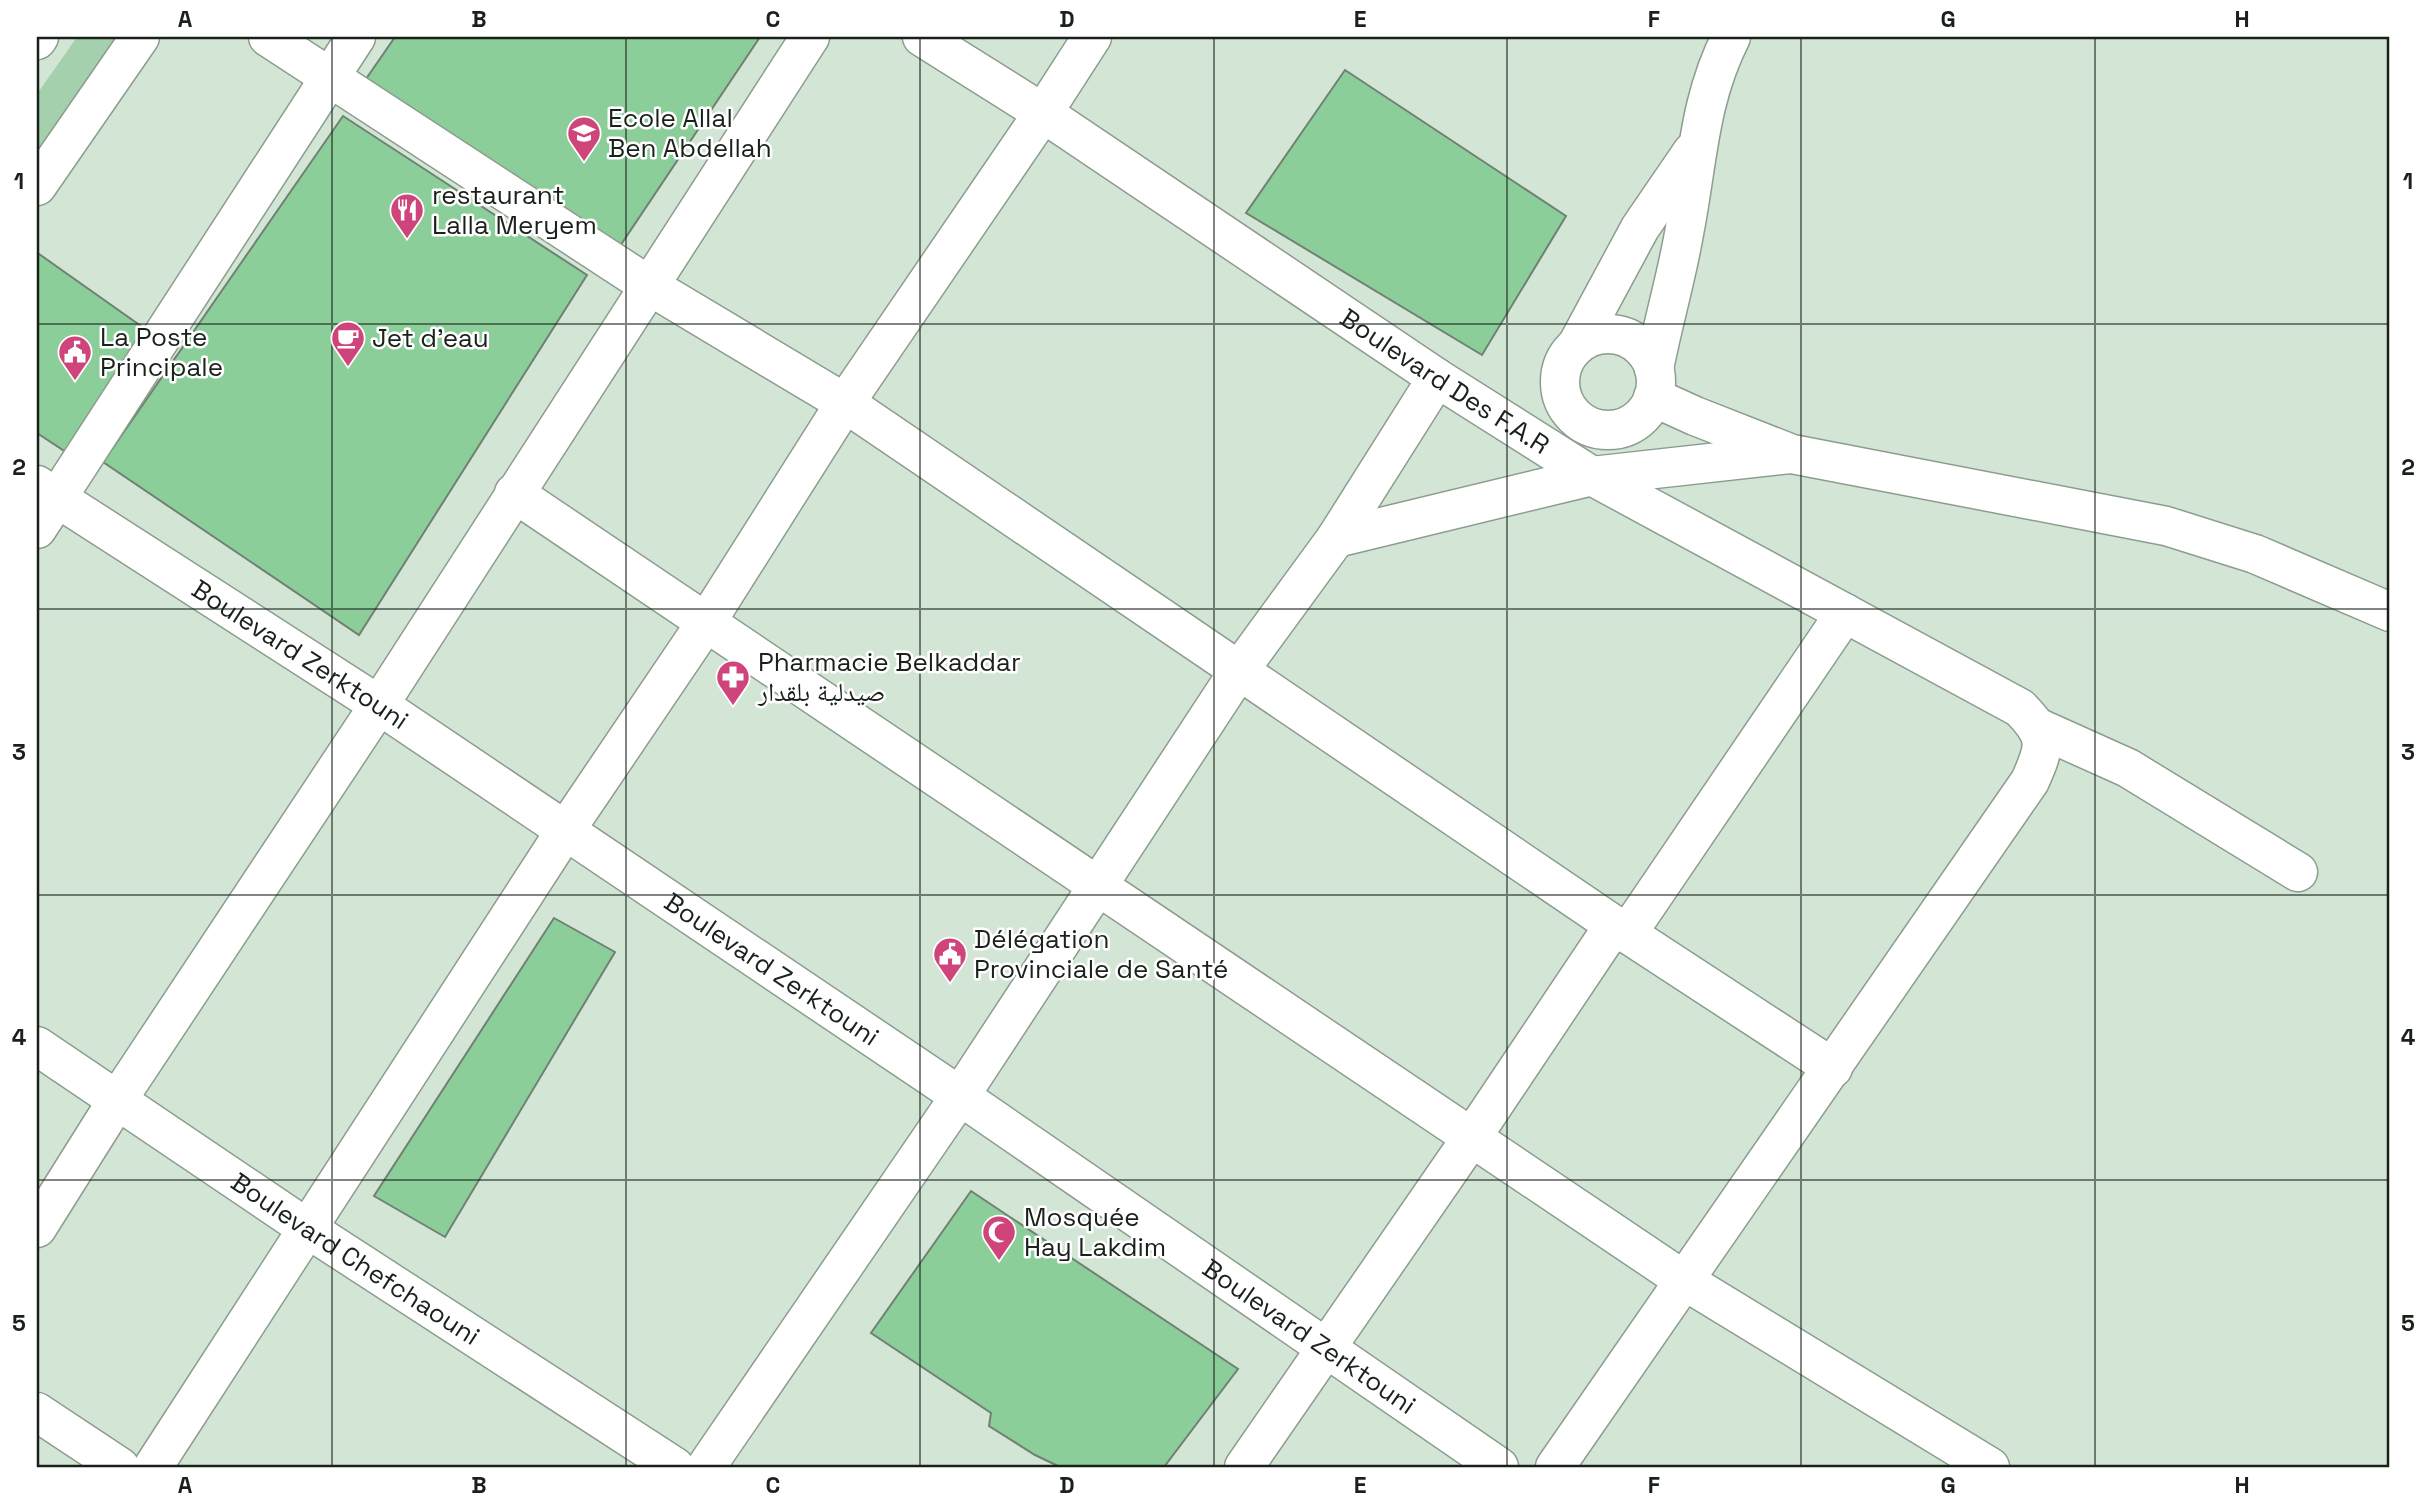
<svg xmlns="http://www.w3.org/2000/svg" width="2427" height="1504" font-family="'Space Grotesk','Noto Naskh Arabic',sans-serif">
	<rect width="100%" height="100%" fill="#d3e6d6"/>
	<!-- green -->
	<path fill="#a5d0ad" d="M 77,37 L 132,37 L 37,174 L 37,94 Z"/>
	<!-- building -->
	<path fill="#8cce9a" stroke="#708173" stroke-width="2" d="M 395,37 L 760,37 L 620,246 L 366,79 Z
		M 1345,70 L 1566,216 L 1482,355 L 1246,213 Z
		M 343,116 L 587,275 L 359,635 L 103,462 Z
		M 39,254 L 148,331 L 66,452 L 37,433 L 37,256 Z
		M 554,918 L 615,952 L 445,1237 L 374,1196 Z
		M 971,1191 L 1238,1369 L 1164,1467 L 1060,1467 L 1035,1455 L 989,1426 L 991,1413 L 871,1333 Z"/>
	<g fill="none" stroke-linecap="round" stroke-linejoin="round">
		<!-- minor casing -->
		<g stroke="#8c9d8e" stroke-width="41">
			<g id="minor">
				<path d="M 268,37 L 648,285 L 845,403 L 1614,925 L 1833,1068"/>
				<path id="s1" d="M 922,37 L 1043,113 L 1437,378 L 1592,476 L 2020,708 C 2048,737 2046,745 2030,781 L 1555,1467"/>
				<path d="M 37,40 L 39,37"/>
				<path d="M 37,186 L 140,37"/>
				<circle cx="1608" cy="382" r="48"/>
				<path d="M 1577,345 L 1640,228 L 1692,152"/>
				<path d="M 1654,369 C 1663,322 1677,276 1685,228 C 1698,160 1699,100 1731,37"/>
				<path d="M 1653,397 L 1695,416 L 1792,454 L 2166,526 L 2255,554 L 2390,612"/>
				<path id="s2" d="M 37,485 L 379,705 L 960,1096 L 1499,1467"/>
				<path d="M 514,493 L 1685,1281 L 1990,1467"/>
				<path d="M 37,529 L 356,37"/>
				<path d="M 1336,538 L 1592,476 L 1790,454"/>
				<path d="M 2039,728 L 2128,768 L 2298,872"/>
				<path d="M 1627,934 L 1845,613"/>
				<path id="s3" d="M 37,1046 L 308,1229 L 675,1467"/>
				<path d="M 37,1228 L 118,1099 L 379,705 L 810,37"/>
				<path d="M 37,1412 L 120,1467"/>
				<path d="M 153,1467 L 565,831 L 707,621 L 845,403 L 1043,113 L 1092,37"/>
				<path d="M 706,1467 L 960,1096 L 1238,672 L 1336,538 L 1437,378"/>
				<path d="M 1244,1467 L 1472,1137 L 1614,925"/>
			</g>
		</g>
		<!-- minor -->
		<use href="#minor" stroke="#fff" stroke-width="38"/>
	</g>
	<!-- grid -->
	<path fill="none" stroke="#1a211b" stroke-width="2" stroke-opacity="0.55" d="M 332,37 L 332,1467M 626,37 L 626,1467M 920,37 L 920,1467M 1214,37 L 1214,1467M 1507,37 L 1507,1467M 1801,37 L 1801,1467M 2095,37 L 2095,1467M 37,324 L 2390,324M 37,609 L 2390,609M 37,895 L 2390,895M 37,1180 L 2390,1180"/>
	<!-- icons -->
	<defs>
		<g id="school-pin" transform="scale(1.75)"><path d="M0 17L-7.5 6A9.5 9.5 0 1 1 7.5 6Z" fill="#cf457b" stroke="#fff"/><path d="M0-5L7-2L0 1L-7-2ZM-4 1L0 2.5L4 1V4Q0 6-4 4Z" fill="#fff"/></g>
		<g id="restaurant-pin" transform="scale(1.75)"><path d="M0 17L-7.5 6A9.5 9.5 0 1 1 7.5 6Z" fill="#cf457b" stroke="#fff"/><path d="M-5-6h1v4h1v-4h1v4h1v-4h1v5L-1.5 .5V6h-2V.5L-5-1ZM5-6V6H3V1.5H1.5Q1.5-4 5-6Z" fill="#fff"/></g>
		<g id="cafe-pin" transform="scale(1.75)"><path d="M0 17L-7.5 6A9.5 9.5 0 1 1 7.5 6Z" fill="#cf457b" stroke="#fff"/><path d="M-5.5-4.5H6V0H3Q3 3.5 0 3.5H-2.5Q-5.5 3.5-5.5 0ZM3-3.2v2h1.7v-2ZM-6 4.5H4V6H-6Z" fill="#fff"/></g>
		<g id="civic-pin" transform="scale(1.75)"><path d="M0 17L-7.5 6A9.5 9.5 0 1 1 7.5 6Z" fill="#cf457b" stroke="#fff"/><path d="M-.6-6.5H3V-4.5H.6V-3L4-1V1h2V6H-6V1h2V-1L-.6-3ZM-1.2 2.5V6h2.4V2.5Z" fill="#fff"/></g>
		<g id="pharmacy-pin" transform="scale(1.75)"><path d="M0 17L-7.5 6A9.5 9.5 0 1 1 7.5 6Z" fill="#cf457b" stroke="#fff"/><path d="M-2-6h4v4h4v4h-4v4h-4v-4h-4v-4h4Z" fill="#fff"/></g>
		<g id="mosque-pin" transform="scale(1.75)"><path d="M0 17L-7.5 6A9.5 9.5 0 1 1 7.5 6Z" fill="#cf457b" stroke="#fff"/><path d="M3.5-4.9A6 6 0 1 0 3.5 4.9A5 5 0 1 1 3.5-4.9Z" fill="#fff"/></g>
	</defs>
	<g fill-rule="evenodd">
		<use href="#school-pin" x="584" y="133"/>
		<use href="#restaurant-pin" x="407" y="210"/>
		<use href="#cafe-pin" x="348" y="338"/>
		<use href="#civic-pin" x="75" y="352"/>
		<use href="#pharmacy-pin" x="733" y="677"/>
		<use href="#civic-pin" x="950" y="954"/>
		<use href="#mosque-pin" x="999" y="1232"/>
	</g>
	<g text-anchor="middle" stroke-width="5" stroke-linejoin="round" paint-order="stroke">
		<!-- poi labels -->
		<g font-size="26" fill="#1a211b" stroke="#fff" text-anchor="start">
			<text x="608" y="127">Ecole Allal<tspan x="608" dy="30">Ben Abdellah</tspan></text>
			<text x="432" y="204">restaurant<tspan x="432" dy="30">Lalla Meryem</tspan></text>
			<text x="100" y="346">La Poste<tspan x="100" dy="30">Principale</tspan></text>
			<text x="372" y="347">Jet d'eau</text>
			<text x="758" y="671">Pharmacie Belkaddar<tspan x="758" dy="30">صيدلية بلقدار</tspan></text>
			<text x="974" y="948">Délégation<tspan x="974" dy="30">Provinciale de Santé</tspan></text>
			<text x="1024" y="1226">Mosquée<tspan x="1024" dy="30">Hay Lakdim</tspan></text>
		</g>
		<!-- street labels -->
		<g font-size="26" fill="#1a211b" stroke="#fff">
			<text dy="9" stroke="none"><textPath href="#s1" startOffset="626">Boulevard Des F.A.R</textPath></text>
			<text dy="9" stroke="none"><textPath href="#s2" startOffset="313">Boulevard Zerktouni</textPath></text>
			<text dy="9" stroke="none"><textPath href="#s2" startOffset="880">Boulevard Zerktouni</textPath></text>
			<text dy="9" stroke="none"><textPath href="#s3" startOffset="383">Boulevard Chefchaouni</textPath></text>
			<text dy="9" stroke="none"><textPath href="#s2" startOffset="1531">Boulevard Zerktouni</textPath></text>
		</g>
	</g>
	<!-- border -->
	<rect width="2427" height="1504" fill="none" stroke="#ffffff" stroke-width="77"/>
	<rect x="38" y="38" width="2350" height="1428" fill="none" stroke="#1a211b" stroke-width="2.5"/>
	<g font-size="23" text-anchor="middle" font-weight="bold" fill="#1a211b">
		<text x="185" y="27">A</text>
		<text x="479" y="27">B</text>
		<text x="773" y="27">C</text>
		<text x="1067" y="27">D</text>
		<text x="1360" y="27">E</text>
		<text x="1654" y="27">F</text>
		<text x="1948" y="27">G</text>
		<text x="2242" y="27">H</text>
		<text x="19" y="189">1</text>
		<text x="2408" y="189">1</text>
		<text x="19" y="475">2</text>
		<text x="2408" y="475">2</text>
		<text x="19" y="760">3</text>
		<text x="2408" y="760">3</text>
		<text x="19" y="1045">4</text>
		<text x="2408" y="1045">4</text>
		<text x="19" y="1331">5</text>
		<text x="2408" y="1331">5</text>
		<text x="185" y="1493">A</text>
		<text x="479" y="1493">B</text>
		<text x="773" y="1493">C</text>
		<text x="1067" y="1493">D</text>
		<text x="1360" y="1493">E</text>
		<text x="1654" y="1493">F</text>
		<text x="1948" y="1493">G</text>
		<text x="2242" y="1493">H</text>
	</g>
</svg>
